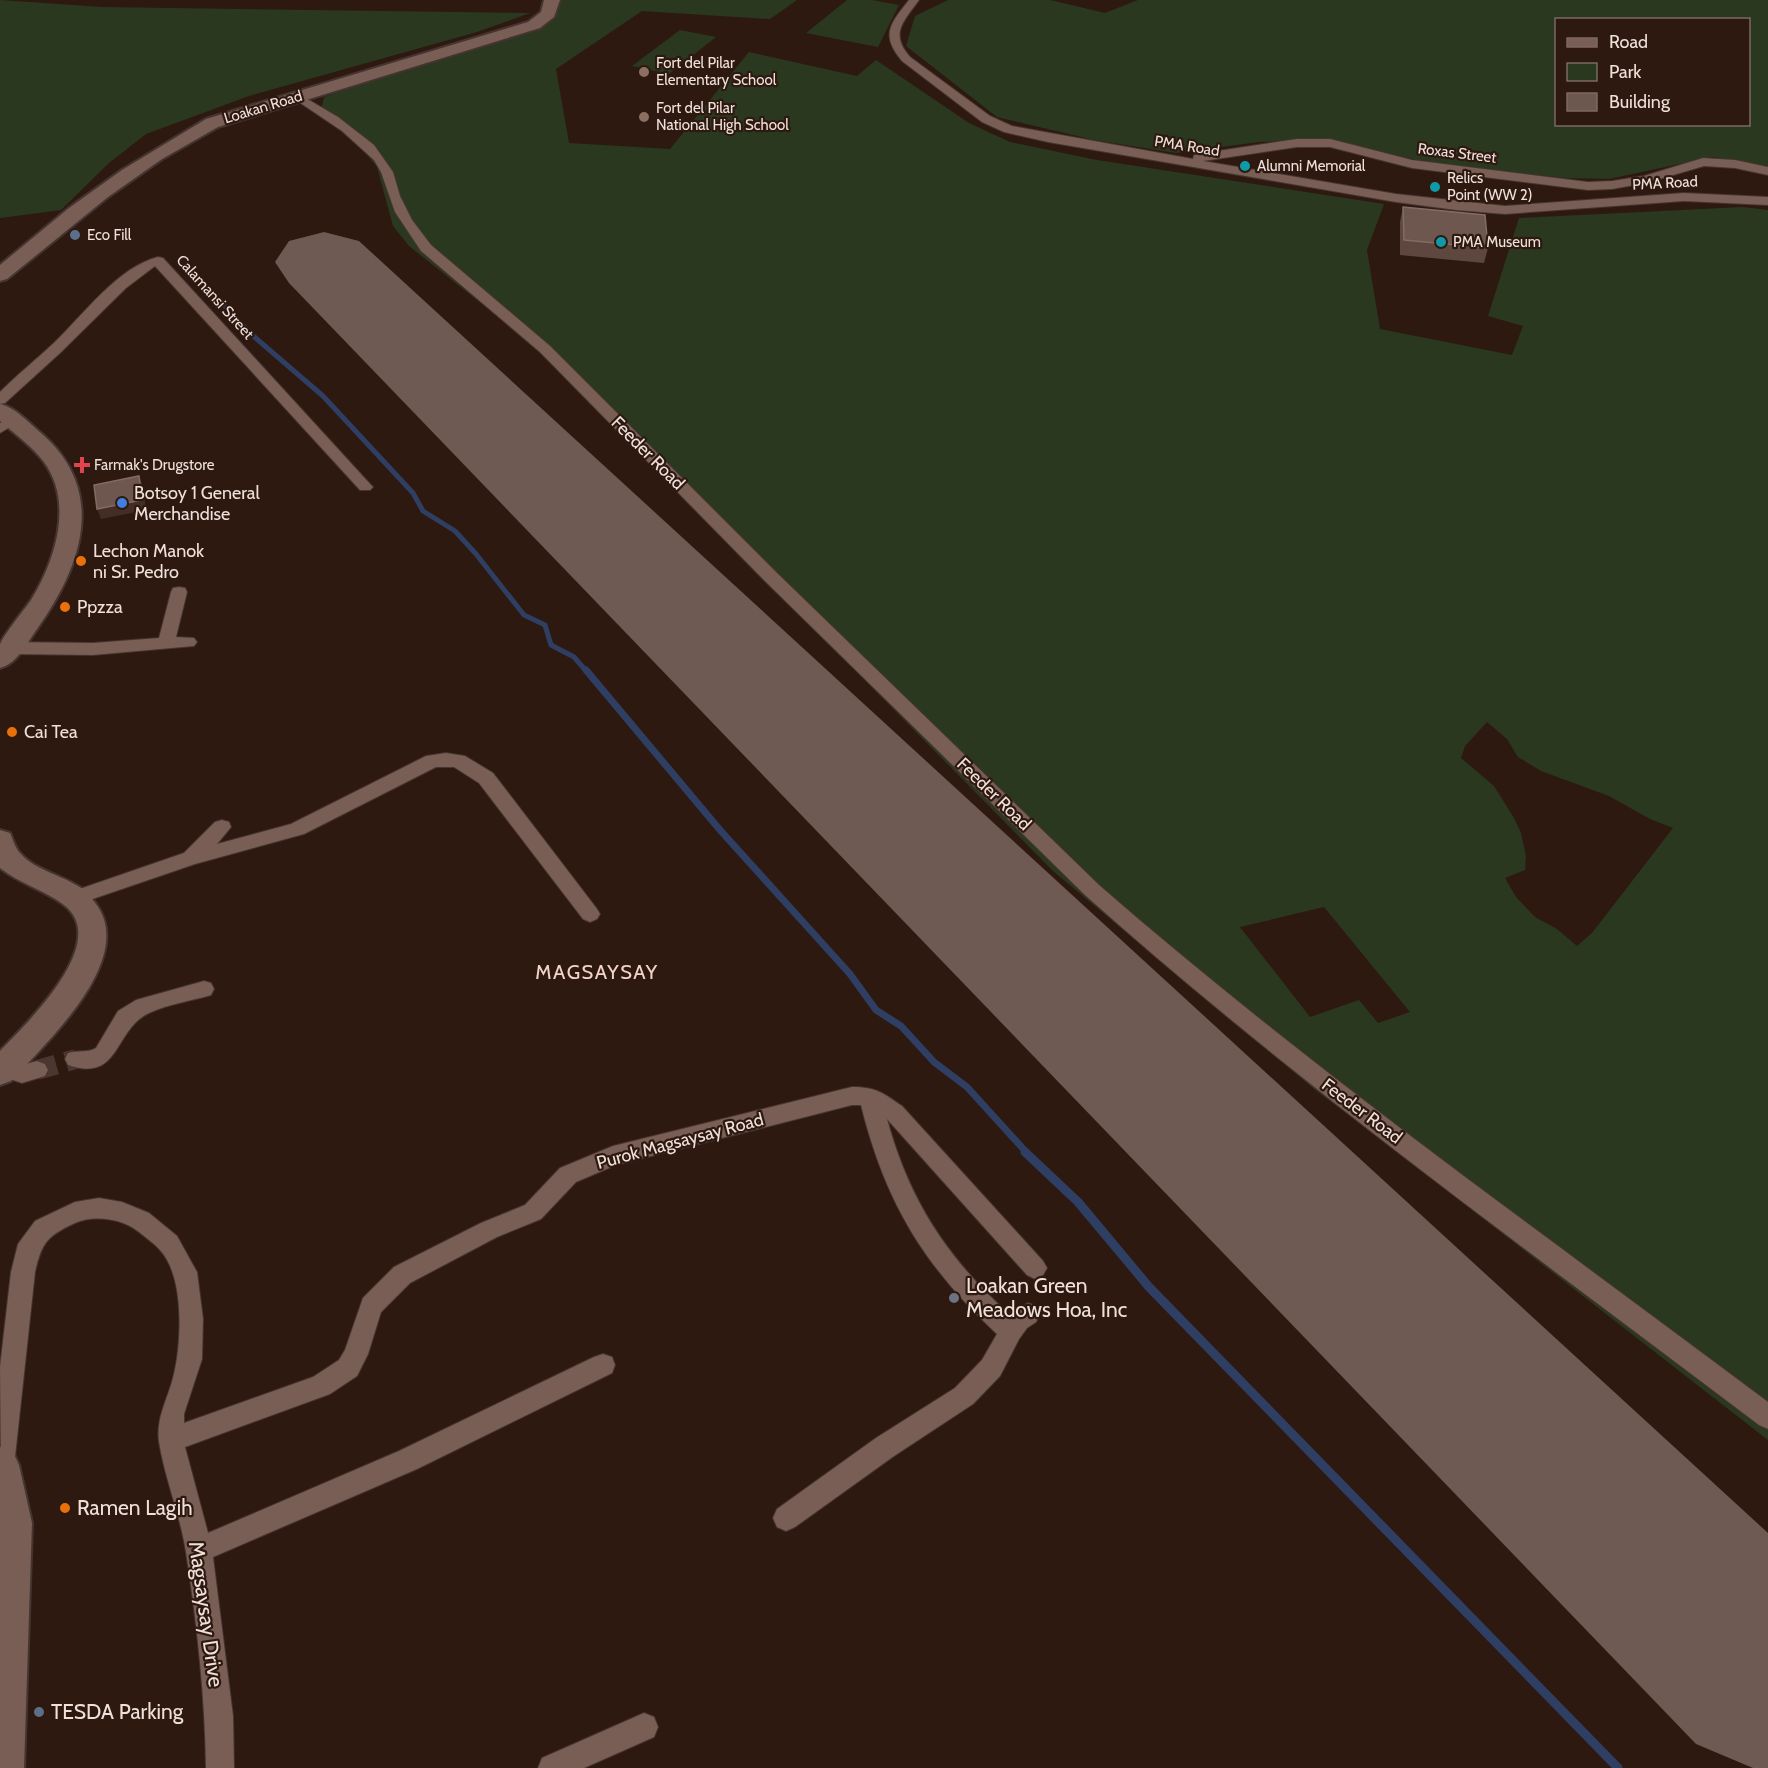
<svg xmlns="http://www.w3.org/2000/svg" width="1768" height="1768" font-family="Cabin,sans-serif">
	<rect width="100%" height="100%" fill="#2e1911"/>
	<!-- green -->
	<path fill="#2a3820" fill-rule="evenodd" d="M 0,0 L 102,7 L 530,13 L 477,32 L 249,96 L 146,134 L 109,163 L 61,210 L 0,218 Z
		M 562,0 L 797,0 L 770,19 L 642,11 L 556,69 L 569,143 L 670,149 L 749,52 L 857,76 L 876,60 L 969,123 L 1010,142 L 1097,160 L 1384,204 L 1367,250 L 1380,329 L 1512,355 L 1523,326 L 1488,316 L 1519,218 L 1743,207 L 1768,210 L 1768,1440 L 1390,1146 L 1314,1089 L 1053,871 L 536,347 L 409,246 L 393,226 L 377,167 L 358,144 L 320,115 L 324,97 L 366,82 L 364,80 L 542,26 L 556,15 ZM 1487,722 L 1507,739 L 1518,757 L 1541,771 L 1609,796 L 1650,819 L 1673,828 L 1592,933 L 1577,946 L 1557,929 L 1535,917 L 1516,897 L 1505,878 L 1525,870 L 1526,856 L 1521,833 L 1514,818 L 1494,786 L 1461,758 L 1465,746 ZM 1324,907 L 1410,1012 L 1378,1023 L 1359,1000 L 1310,1017 L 1240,927 Z
		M 847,0 L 872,0 L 899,5 L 878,47 L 806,33 Z
		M 948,0 L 1050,0 L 1105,13 L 1138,0 L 1768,0 L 1768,166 L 1712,157 L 1609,179 L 1565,178 L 1431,163 L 1322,139 L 1259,142 L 1176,153 L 1094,140 L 997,117 L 906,46 L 915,16 ZM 1556,20 L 1748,20 L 1748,124 L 1556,124 Z
		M 680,30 L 716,37 L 669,74 L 632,66 Z"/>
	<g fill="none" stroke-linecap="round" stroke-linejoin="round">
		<!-- stream-far2 -->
		<path stroke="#2e3f63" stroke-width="5" d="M 222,303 L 251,334 L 323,396 L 413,493 L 423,511 L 455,531 L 476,554 L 524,615 L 545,625 L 551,645 L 574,657 L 587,672"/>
		<!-- stream-far1 -->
		<path stroke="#2e3f63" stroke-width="7" d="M 586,670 L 720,830 L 850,974 L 876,1010 L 901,1026 L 934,1062 L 967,1087 L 1027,1153"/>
		<!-- stream -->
		<path stroke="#2e3f63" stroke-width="9" d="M 1025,1152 L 1078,1202 L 1149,1287 L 1618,1768"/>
		<!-- runway -->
		<path fill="#6e5a53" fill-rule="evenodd" d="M 324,232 L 359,241 L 1768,1533 L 1768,1768 L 1753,1768 L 1696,1744 L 289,283 L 275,262 L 289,241 Z"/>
		<!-- minor-tunnel -->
		<path stroke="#4b372f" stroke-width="20" stroke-dasharray="20 10" stroke-linecap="butt" d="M 37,1070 L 76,1059"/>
		<!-- minor casing -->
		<g stroke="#463431" stroke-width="2">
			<path id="minor" d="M 909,0 L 919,0 C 904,21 889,33 910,57 L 990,116 L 1012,126 L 1193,159 L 1194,155 L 1198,154 L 1297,139 L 1330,139 L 1412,160 L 1588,182 L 1612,181 L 1644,176 L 1703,158 L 1735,160 L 1768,167 L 1768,175 L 1735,168 L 1704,166 L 1646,183 L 1612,189 L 1588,190 L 1412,168 L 1330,147 L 1297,147 L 1203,161 L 1396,194 L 1505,206 L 1684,193 L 1768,197 L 1768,205 L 1684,201 L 1505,214 L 1456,210 L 1396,202 L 1048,142 L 1004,132 L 982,122 L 902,61 C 880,35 890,24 909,0 Z
				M 297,93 L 338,117 L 374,145 L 393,172 L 400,196 L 412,220 L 431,245 L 550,346 L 777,573 L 1099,885 C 1311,1070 1543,1233 1768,1402 L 1768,1429 L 1759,1425 C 1532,1253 1298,1085 1085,895 L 765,581 L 540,352 L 421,251 L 395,212 L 381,172 L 374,160 L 342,131 L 293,98 L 293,94 Z
				M 158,257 L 163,258 L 370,484 L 373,487 L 370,490 L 360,490 L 155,266 L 126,288 L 60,353 L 5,403 L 0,404 L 0,392 C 18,374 37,359 55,342 C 84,314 118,267 158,257 Z
				M 13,417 L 20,421 L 0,433 L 0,423 Z
				M 179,587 L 185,588 L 187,592 L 176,637 L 194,638 L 197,642 L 194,646 L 93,655 L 10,654 L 4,652 L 1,648 L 4,644 L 10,642 L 93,643 L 159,638 L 171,592 L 173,588 Z
				M 446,753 L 465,756 L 493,773 L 597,909 L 600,914 L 597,919 L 590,922 L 583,919 L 479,783 L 454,767 L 436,767 L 304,834 L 195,864 L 75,905 L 68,903 L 65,898 L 68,893 L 184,853 L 215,822 L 222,820 L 229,822 L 231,827 L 217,844 L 291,824 L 426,756 Z
				M 204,981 L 211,983 L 214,989 L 211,995 C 191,1001 168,1004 149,1013 C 113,1030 121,1083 68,1065 L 65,1059 L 68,1053 C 77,1050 88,1053 96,1048 L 118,1011 L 136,1000 Z
				M 5,1060 L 22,1065 L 37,1061 L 45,1064 L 48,1070 L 45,1076 L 22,1083 L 0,1076 L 0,1062 Z
				M 852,1087 C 876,1087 883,1093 902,1106 L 1043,1261 L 1047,1268 L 1043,1275 L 1035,1279 L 1027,1275 L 887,1119 C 909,1200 947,1258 1009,1314 L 1028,1303 L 1036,1306 L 1040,1314 L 1036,1322 L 1027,1328 L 1019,1339 L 1000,1376 L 973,1404 L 894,1456 L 795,1527 L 786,1531 L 777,1527 L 773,1518 L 777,1509 L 876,1438 L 955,1388 L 982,1360 L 997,1334 C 924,1266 885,1202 861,1105 L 852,1105 L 616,1165 L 576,1182 L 541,1219 L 497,1237 L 410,1283 L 381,1312 L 368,1354 L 357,1376 L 330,1394 L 185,1447 L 208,1533 L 399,1451 L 594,1357 L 603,1354 L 612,1357 L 615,1365 L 612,1373 L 417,1469 L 213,1557 L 233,1716 L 234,1768 L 206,1768 C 205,1696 197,1623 186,1552 C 180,1514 165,1479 159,1442 C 156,1421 165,1404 171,1385 C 182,1351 186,1278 160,1250 C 154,1243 146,1238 139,1232 C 123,1219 95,1214 75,1223 C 47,1236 42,1242 35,1272 L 14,1466 L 10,1475 L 1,1478 L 0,1367 L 11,1272 L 18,1244 L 35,1221 L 75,1202 L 99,1198 L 122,1202 L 149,1213 L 177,1236 L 193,1265 L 197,1272 L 203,1319 L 202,1359 L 184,1414 L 184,1423 L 313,1377 L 339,1360 L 345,1350 L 363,1298 L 394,1267 L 481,1223 L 525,1205 L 560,1168 L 613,1146 Z
				M 644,1713 L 654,1717 L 658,1727 L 654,1737 L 584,1768 L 538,1768 L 542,1758 Z"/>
		</g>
		<!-- secondary casing -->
		<g stroke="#463431" stroke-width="4">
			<path id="secondary" d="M 544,0 L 560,0 L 554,17 L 540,28 L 218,127 L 162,159 L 108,197 L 7,279 L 0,281 L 0,265 L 69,208 L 122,170 L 206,119 L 528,22 L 541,12 Z
				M 0,404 C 15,407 29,423 41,433 C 108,491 82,566 37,629 C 27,643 17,664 0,668 C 0,661 0,653 0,645 C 1,638 25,609 31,600 C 55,561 74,503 44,462 C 32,446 15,434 0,421 Z
				M 0,830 L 10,833 C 13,839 15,848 20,853 C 37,872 64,875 84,890 C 89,893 92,899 96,904 C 137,959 46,1043 11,1081 L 0,1085 L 0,1051 C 26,1024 112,942 64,905 C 45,890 20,884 0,868 Z
				M 0,1447 L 13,1452 L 19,1465 L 32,1523 L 24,1768 L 0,1768 Z"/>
		</g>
		<!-- minor -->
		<use href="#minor" fill="#785e54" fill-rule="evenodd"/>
		<!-- secondary -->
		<use href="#secondary" fill="#785e54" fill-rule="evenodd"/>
	</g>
	<!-- wall -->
	<path fill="#5e473e" d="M 1403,207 L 1488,248 L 1484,263 L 1400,255 L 1400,222 Z"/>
	<!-- shaded-wall -->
	<path fill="#442d25" d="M 139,476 L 143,486 L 146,510 L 101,519 L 97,509 Z"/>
	<!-- building -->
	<path fill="#6e574f" stroke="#826c64" stroke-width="1.5" d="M 1403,207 L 1485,215 L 1488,248 L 1404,240 Z
		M 139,476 L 142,500 L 97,509 L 94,485 Z"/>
	<!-- markers -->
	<g fill="#8d6e63" stroke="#2e1911" stroke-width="2">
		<circle cx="644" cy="72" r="6"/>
		<circle cx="644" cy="117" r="6"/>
	</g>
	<g fill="#0f9aa8" stroke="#2e1911" stroke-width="2">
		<circle cx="1245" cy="166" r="6"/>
		<circle cx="1435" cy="187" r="6"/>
		<circle cx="1441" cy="242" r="6"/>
	</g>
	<g fill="#5c6f8a" stroke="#2e1911" stroke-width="2">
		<circle cx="75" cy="235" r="6"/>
		<circle cx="39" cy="1712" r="6"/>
	</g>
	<path fill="#e0444e" stroke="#2e1911" stroke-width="2" d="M79 456h6v6h6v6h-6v6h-6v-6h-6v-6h6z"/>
	<circle fill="#3f7fe0" stroke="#2e1911" stroke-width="2" cx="122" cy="503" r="6"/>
	<g fill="#e8710a" stroke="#2e1911" stroke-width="2">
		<circle cx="81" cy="561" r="6"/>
		<circle cx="65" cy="607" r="6"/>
		<circle cx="12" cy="732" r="6"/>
		<circle cx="65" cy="1508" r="6"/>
	</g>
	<circle fill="#6b7280" stroke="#2e1911" stroke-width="2" cx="954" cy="1298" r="6"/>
	<g text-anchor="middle" stroke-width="4.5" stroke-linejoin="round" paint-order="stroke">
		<!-- far-poi labels -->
		<g font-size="15" fill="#efe0da" stroke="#2e1911" text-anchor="start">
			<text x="656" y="68">Fort del Pilar<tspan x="656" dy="17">Elementary School</tspan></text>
			<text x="656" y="113">Fort del Pilar<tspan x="656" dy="17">National High School</tspan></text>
			<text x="1257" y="171">Alumni Memorial</text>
			<text x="1447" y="183">Relics<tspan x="1447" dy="17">Point (WW 2)</tspan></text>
			<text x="87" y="240">Eco Fill</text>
			<text x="1453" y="247">PMA Museum</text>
			<text x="94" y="470">Farmak's Drugstore</text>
		</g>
		<!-- far-street labels -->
		<g font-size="15" fill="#efe0da" stroke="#2e1911">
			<text transform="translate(263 107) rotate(-17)" y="5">Loakan Road</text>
			<text transform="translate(1187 146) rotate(9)" y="5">PMA Road</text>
			<text transform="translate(1457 153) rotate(7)" y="5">Roxas Street</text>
			<text transform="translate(1665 183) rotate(-3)" y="5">PMA Road</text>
			<text transform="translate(215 297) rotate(48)" y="5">Calamansi Street</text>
		</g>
		<!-- street labels -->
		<g font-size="18" fill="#efe0da" stroke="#2e1911">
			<text transform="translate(648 453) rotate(45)" y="6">Feeder Road</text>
			<text transform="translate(994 794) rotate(44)" y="6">Feeder Road</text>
			<text transform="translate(1362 1111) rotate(37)" y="6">Feeder Road</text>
			<text transform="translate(680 1141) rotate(-15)" y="6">Purok Magsaysay Road</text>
		</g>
		<!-- poi labels -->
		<g font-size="18" fill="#efe0da" stroke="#2e1911" text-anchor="start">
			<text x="134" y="499">Botsoy 1 General<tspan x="134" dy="21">Merchandise</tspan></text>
			<text x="93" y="557">Lechon Manok<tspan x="93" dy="21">ni Sr. Pedro</tspan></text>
			<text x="77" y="613">Ppzza</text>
			<text x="24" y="738">Cai Tea</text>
		</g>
		<!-- neighbourhood labels -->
		<g font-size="20" letter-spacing="1.5" fill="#f2d4c9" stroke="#2e1911">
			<text x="597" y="979">MAGSAYSAY</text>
		</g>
		<!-- near-poi labels -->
		<g font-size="21" fill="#efe0da" stroke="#2e1911" text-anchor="start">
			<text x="966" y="1293">Loakan Green<tspan x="966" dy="24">Meadows Hoa, Inc</tspan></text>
			<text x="77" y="1515">Ramen Lagih</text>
			<text x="51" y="1719">TESDA Parking</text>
		</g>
		<!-- near-street labels -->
		<g font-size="21" fill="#efe0da" stroke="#2e1911">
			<text transform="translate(206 1614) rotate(82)" y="7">Magsaysay Drive</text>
		</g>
	</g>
	<!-- legend -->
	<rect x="1555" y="18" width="195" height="108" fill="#2e1911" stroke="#7b6961" stroke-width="1.5"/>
	<rect x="1567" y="38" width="30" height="9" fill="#785e54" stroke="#7b6961" stroke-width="1.5"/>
	<text x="1609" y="48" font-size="18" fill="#efe0da">Road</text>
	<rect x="1567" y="63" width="30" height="18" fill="#2a3820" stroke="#7b6961" stroke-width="1.5"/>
	<text x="1609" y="78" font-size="18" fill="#efe0da">Park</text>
	<rect x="1567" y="93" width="30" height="18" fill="#6e574f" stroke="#7b6961" stroke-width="1.5"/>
	<text x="1609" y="108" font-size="18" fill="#efe0da">Building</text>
</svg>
